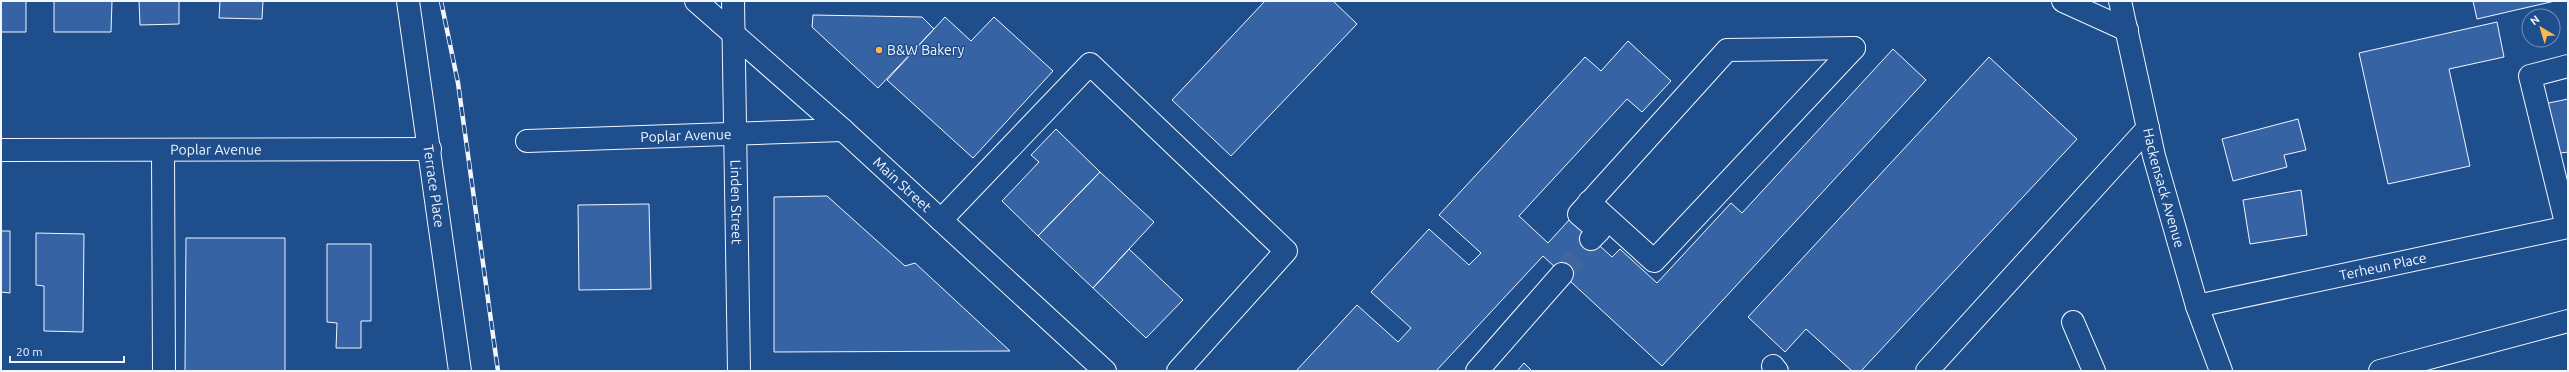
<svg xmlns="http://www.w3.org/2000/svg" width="2569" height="372" font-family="Ubuntu,sans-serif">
	<rect width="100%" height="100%" fill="#1f4e8c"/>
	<!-- building -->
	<path fill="#3563a3" stroke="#f2f6ff" d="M 1,1 L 26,1 L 26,32 L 1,32 Z
		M 54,1 L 112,1 L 111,32 L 54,32 Z
		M 139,1 L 179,1 L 179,24 L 140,25 Z
		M 220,1 L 263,1 L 262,19 L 219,18 Z
		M 1265,1 L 1333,1 L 1357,24 L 1231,156 L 1172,100 Z
		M 2473,1 L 2555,1 L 2477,19 Z
		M 813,15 L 922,17 L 934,29 L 878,88 L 812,27 Z
		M 945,17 L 971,41 L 994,17 L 1053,71 L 973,158 L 887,80 Z
		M 2497,22 L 2504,57 L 2449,69 L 2470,166 L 2388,184 L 2359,53 Z
		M 1628,41 L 1671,81 L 1642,112 L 1627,99 L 1519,216 L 1548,243 L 1570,219 L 1612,257 L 1620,249 L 1657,283 L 1731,203 L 1742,213 L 1893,49 L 1926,80 L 1662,366 L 1543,256 L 1436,371 L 1296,371 L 1357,305 L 1398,342 L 1411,328 L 1371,292 L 1429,229 L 1469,265 L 1481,253 L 1439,215 L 1585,57 L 1601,71 Z
		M 1989,57 L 2077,139 L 1861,371 L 1852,371 L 1806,329 L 1785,352 L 1748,317 Z
		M 2568,99 L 2568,152 L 2554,154 L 2544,104 Z
		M 2298,119 L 2306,150 L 2284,155 L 2287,167 L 2233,181 L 2222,139 Z
		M 1056,129 L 1100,172 L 1038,236 L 1002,201 L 1039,162 L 1031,155 Z
		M 1100,172 L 1154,222 L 1093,288 L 1038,236 Z
		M 2301,190 L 2307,235 L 2250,244 L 2243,200 Z
		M 827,196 L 905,266 L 915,263 L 1010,351 L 774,352 L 774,197 Z
		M 649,204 L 651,289 L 579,290 L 578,205 Z
		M 1,231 L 10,231 L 10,293 L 1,292 Z
		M 36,233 L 84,234 L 83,332 L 44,331 L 44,286 L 36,285 Z
		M 186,238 L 285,238 L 285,371 L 185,371 Z
		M 327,244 L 371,244 L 371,321 L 361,321 L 361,348 L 336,348 L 337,323 L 327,322 Z
		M 1129,249 L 1183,300 L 1146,338 L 1093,288 Z
		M 1524,363 L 1532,371 L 1517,371 Z"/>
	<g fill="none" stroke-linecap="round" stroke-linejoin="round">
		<!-- minor-tunnel -->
		<path stroke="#3f679d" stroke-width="22" stroke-dasharray="22 11" stroke-linecap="butt" d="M 1562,274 L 1591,239"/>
		<!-- minor casing -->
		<g stroke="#f2f6ff" stroke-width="24">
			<g id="minor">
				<path id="s1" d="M 408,1 L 460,371"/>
				<path id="s2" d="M 733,1 L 739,371"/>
				<path d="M 2063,1 L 2127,30"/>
				<path id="s3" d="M 527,141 L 843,130"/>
				<path id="s4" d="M 1,150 L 430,149"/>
				<path d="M 163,150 L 164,371"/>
				<path d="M 1589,202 L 1654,261 L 1854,48"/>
				<path d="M 941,220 L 1090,64 L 1286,251 L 1178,371"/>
				<path d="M 2567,227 L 2530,76 L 2568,66"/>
				<path d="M 1591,239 L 1599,231 L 1579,214 L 1727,50 L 1854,48"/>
				<path id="s5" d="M 2197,306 L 2568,227"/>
				<path d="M 2073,322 L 2094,371"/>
				<path d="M 1773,366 L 1777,371"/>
				<path d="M 1477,371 L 1562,274"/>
				<path d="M 1927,371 L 2148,128"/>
				<path d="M 2380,371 L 2568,321"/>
			</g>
		</g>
		<!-- major casing -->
		<g stroke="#f2f6ff" stroke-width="24">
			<g id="major">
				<path id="s6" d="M 696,1 L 843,130 L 1105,371"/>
				<path id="s7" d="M 2120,1 L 2154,156 L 2197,306 L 2221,371"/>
			</g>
		</g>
		<!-- minor -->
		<use href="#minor" stroke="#1f4e8c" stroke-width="22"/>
		<!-- major -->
		<use href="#major" stroke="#1f4e8c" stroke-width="22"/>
		<!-- rail casing -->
		<g stroke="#f2f6ff" stroke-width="4.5">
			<path id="rail" d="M 441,1 L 458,83 L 498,371"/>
		</g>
		<!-- rail -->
		<use href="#rail" stroke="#1f4e8c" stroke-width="3" stroke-dasharray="9" stroke-linecap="butt"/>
	</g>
	<!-- markers -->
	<circle fill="#ffb74d" stroke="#1f4e8c" stroke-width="1.5" cx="879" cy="50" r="4"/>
	<g text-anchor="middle" stroke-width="3" stroke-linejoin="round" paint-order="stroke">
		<!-- poi labels -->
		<g font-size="14" fill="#f2f6ff" stroke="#1f4e8c" text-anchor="start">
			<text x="887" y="55">B&amp;W Bakery</text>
		</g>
		<!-- street labels -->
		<g font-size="14" fill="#f2f6ff" stroke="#1f4e8c">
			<text dy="5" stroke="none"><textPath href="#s3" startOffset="159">Poplar Avenue</textPath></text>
			<text dy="5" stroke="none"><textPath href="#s4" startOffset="215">Poplar Avenue</textPath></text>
			<text dy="5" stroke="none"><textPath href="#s6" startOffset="276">Main Street</textPath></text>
			<text dy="5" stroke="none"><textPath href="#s1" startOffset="187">Terrace Place</textPath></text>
			<text dy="5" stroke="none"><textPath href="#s7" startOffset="192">Hackensack Avenue</textPath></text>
			<text dy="5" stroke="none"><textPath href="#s2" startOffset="201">Linden Street</textPath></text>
			<text dy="5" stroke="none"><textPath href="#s5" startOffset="190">Terheun Place</textPath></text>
		</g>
	</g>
	<!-- border -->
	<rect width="2569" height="372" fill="none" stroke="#f2f6ff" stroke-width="4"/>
	<!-- north arrow -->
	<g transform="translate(2541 28) rotate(322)"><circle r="19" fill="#1f4e8c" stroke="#7391ba"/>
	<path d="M0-3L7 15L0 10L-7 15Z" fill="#ffb74d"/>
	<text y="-6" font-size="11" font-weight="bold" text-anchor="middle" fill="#f2f6ff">N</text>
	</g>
	<!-- scale -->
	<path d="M10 356v6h114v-6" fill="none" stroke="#f2f6ff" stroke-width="2"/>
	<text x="16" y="356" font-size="12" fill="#f2f6ff" stroke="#1f4e8c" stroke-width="3" paint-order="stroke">20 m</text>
</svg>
